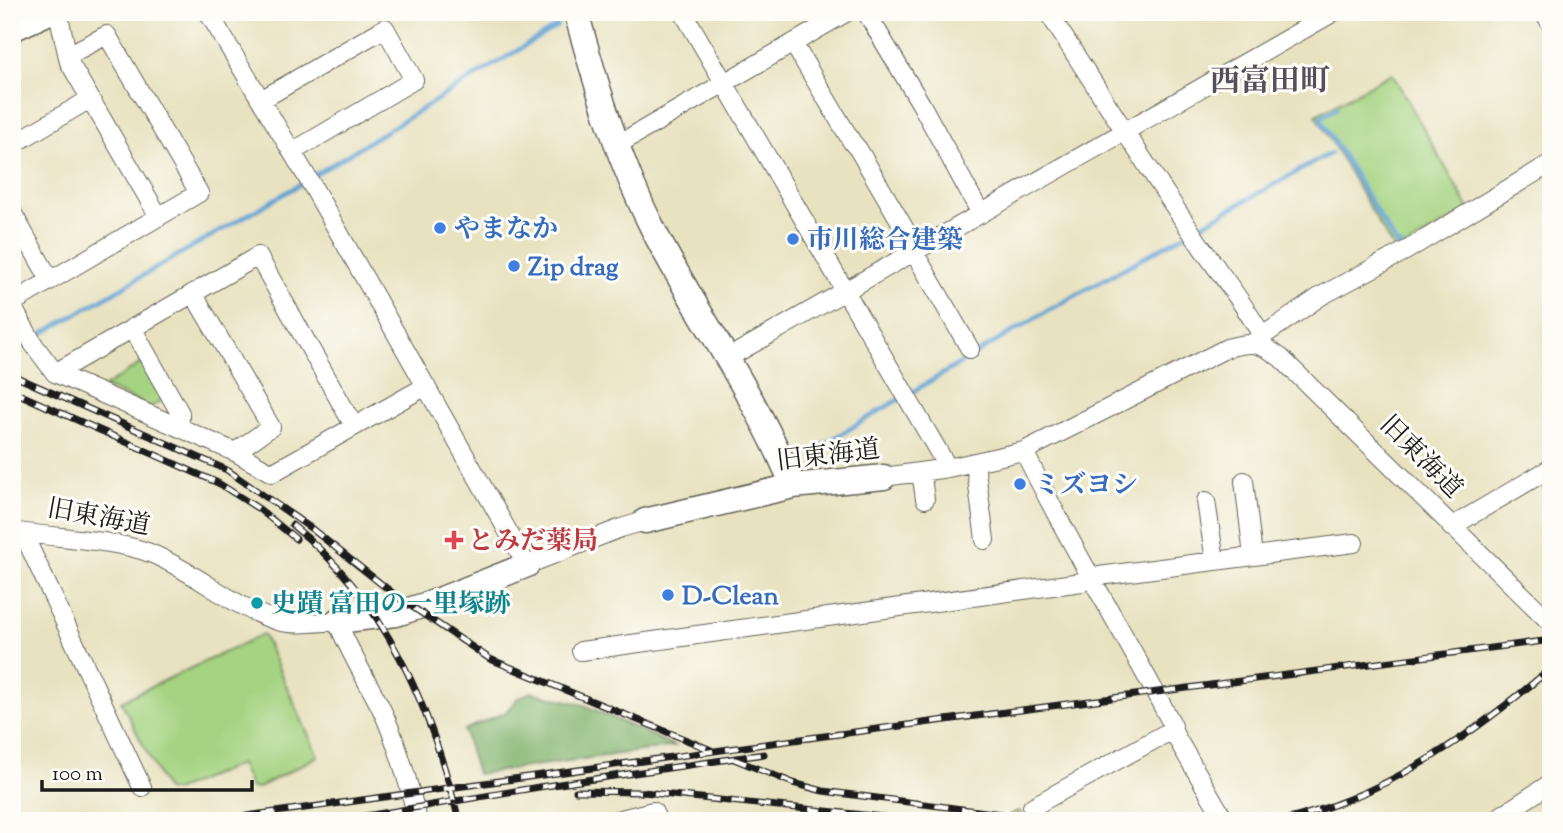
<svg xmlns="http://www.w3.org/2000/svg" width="1563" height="833" font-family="'Sorts Mill Goudy','Noto Serif JP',serif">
	<rect width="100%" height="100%" fill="#fdfcf7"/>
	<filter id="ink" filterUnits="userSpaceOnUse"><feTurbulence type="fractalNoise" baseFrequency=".0143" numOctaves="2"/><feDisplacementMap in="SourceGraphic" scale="14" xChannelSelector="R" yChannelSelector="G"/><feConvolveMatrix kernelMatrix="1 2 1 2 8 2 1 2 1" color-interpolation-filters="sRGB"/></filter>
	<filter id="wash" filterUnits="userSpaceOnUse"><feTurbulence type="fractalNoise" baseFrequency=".00686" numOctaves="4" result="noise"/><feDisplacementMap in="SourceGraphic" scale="28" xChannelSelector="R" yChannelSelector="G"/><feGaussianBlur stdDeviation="1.57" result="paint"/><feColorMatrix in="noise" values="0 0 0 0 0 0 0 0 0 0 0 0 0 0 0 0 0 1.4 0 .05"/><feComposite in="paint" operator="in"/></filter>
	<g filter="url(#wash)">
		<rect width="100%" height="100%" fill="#e8e2c0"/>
		<!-- green -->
		<path fill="#a5d381" stroke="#60784e" stroke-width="2" d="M 1392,73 L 1469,209 L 1396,253 L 1316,115 Z
			M 143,362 L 164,399 L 151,407 L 104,387 Z
			M 263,634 L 318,756 L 258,788 L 251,788 L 240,764 L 175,791 L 166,790 L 121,701 Z"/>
		<!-- forest -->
		<path fill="#84b56f" stroke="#506846" stroke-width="2" d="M 531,692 L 584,705 L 675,746 L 477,774 L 464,730 L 506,712 L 518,698 Z"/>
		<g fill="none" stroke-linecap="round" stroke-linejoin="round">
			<!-- stream -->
			<path stroke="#60a0d2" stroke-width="4.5" d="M 1337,108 L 1320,118 L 1398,247 L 1401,245
				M 313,176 L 557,26
				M 1194,229 L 1331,153
				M 35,338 L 306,181
				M 12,352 L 27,343
				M 909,394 L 1042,314 L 1186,234
				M 821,446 L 901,398"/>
		</g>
	</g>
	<g filter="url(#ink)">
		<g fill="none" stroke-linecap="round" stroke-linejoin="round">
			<!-- street-tunnel -->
			<path stroke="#bfba9f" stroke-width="18" stroke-dasharray="18 9" stroke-linecap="butt" d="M 1008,821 L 1032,807"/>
			<!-- street casing -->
			<g stroke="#636155" stroke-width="20">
				<path id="street" d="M 58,12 L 69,62 L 159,217
					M 208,12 L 313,187 L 527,565 L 621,528 L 645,521
					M 683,12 C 772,164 861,316 948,468
					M 866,12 L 921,104 L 981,214
					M 1048,12 C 1095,86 1143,160 1192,233 C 1215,268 1242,299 1262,336
					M 1544,12 L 1551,24
					M 793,43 L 852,142 L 858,149 L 917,250
					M 261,100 L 385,28 L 414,80 L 292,152
					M 12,145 L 90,99
					M 617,145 L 847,12
					M 12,212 L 50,280
					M 914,252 L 970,349
					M 193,293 L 271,427 L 235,452
					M 12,303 L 199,193 L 107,35 L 68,55
					M 12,306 L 34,345 L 55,373 L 235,452 L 272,473 L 426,386
					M 132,328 L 180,413 L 180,427
					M 1254,342 L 1321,296 L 1407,250 L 1551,163
					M 726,359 L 1334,12
					M 55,373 L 258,256 L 354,426
					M 1024,451 C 1069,545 1125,633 1173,726 L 1172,730 L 1225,821
					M 975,463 L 985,540
					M 921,472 L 925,499
					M 884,477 L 948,468 L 1024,451 L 1227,348 C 1252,341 1260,342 1281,358 L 1551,623
					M 1244,481 L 1253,556
					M 1206,501 L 1215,561
					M 1451,527 L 1551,468
					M 12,531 C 54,538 112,539 150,553 C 193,570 235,609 278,621 C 295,626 319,622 337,621 C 349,651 366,679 381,708 C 398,744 408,782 418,821
					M 23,533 L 142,787
					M 581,651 L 1082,582 L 1091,577 L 1354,543
					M 1032,807 L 1172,730
					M 613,821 L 653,811 L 658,821
					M 1493,821 L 1551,783"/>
			</g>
			<!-- secondary casing -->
			<g stroke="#636155" stroke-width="27">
				<path id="secondary" d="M 576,12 C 597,88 619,163 655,233 C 699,318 757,397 793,486
					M 645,521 L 793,486 L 884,477
					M 337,621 L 396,614 L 434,602 L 527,565"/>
			</g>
			<!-- primary casing -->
			<g stroke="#636155" stroke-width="29">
				<path id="primary" d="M 12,28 L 47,12"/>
			</g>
			<!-- street -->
			<use href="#street" stroke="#fff" stroke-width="18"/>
			<!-- secondary -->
			<use href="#secondary" stroke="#fff" stroke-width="24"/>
			<!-- primary -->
			<use href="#primary" stroke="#fff" stroke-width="26"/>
			<!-- rail casing -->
			<g stroke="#1c1c1c" stroke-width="7">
				<path id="rail" d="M 12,375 L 227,470 L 312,529 L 399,598 L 490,659 L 711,750
					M 12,391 L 218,483 L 259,509 L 296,539
					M 292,525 C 386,599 431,708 459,821
					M 734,759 L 793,783 L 823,791 L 1055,821
					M 576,791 L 643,792 L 921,821
					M 211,821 L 794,740 L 1551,640
					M 336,821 L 539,787 L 764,754
					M 1281,821 C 1382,797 1466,740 1544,674"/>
			</g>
			<!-- rail -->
			<use href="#rail" stroke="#fdfcf7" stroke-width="4.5" stroke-dasharray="13" stroke-linecap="butt"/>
		</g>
	</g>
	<!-- markers -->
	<g fill="#3f7fe0" stroke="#fdfcf7" stroke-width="2.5">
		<circle cx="440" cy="228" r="7"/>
		<circle cx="793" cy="239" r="7"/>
		<circle cx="514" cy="266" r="7"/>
		<circle cx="1020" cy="484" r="7"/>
		<circle cx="668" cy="595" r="7"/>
	</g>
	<path fill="#e0444e" stroke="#fdfcf7" stroke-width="2.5" d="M450.5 529.5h7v7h7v7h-7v7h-7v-7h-7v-7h7z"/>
	<circle fill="#0f9aa8" stroke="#fdfcf7" stroke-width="2.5" cx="257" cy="603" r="7"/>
	<g text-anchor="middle" stroke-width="6" stroke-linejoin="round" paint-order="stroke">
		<!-- shop labels -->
		<g font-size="26" font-weight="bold" fill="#366cbe" stroke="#fdfcf7" text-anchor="start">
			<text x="454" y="237">やまなか</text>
			<text x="807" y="248">市川総合建築</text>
			<text x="528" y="275">Zip drag</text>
			<text x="1034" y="493">ミズヨシ</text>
			<text x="682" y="604">D-Clean</text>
		</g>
		<!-- street labels -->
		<g font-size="26" fill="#1c1c1c" stroke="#fdfcf7">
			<text transform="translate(828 454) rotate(-7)" y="9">旧東海道</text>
			<text transform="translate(1422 456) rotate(45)" y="9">旧東海道</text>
			<text transform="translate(99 516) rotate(10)" y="9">旧東海道</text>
		</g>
		<!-- health labels -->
		<g font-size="26" font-weight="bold" fill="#be3a42" stroke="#fdfcf7" text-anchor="start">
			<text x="468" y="549">とみだ薬局</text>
		</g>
		<!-- culture labels -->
		<g font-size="26" font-weight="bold" fill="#0d838f" stroke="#fdfcf7" text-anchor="start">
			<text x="271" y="612">史蹟 富田の一里塚跡</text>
		</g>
		<!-- quarter labels -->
		<g font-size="30" font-weight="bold" fill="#574e5c" stroke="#fdfcf7">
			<text x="1270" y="90">西富田町</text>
		</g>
	</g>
	<!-- margin -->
	<rect width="1563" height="833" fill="none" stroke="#fdfcf7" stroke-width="42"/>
	<!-- scale -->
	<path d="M42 780v10h210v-10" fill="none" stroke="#1c1c1c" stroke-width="3.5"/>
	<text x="52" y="780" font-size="21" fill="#1c1c1c" stroke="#fdfcf7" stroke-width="5" paint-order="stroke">100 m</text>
</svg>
